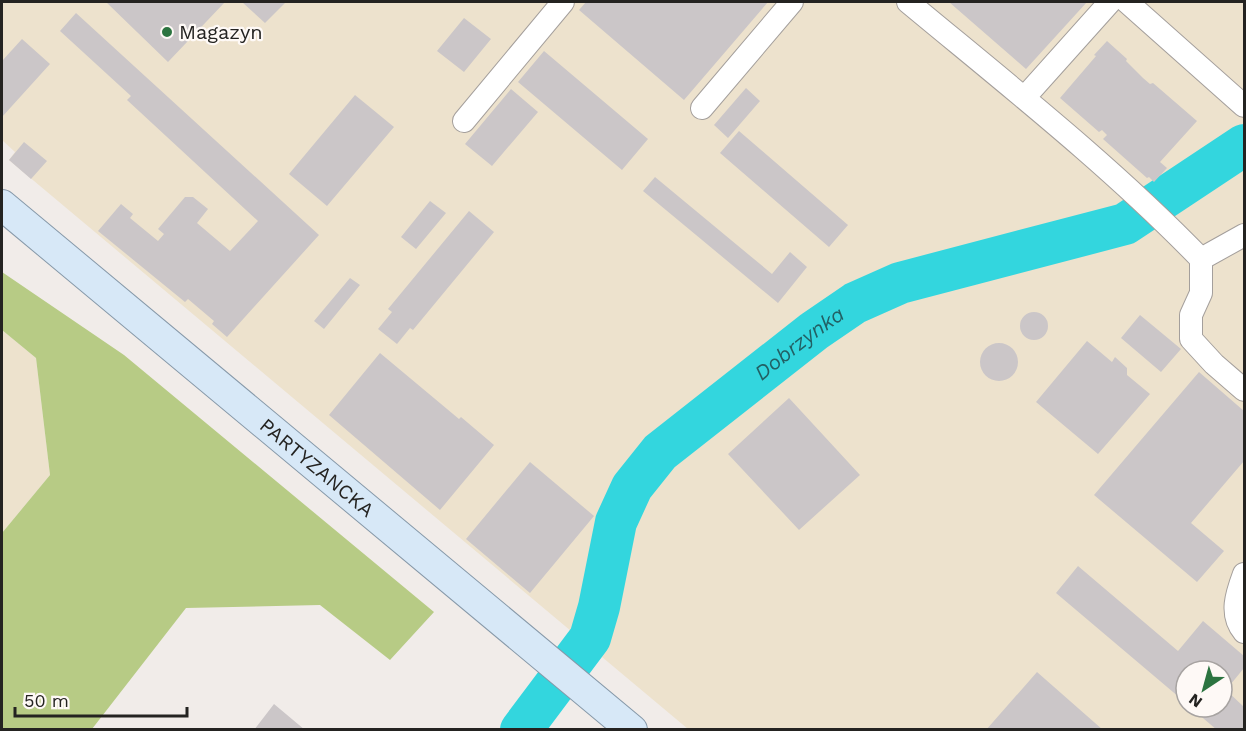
<svg xmlns="http://www.w3.org/2000/svg" width="1246" height="731" font-family="'Work Sans',sans-serif">
	<rect width="100%" height="100%" fill="#f1ece9"/>
	<!-- industrial -->
	<path fill="#ede2cd" fill-rule="evenodd" d="M 2,2 L 1244,2 L 1244,729 L 688,729 L 9,160 L 15,152 L 2,140 ZM 1186,671 L 1222,671 L 1222,707 L 1186,707 Z
		M 2,330 L 36,358 L 50,475 L 2,533 Z"/>
	<!-- green -->
	<path fill="#b7cb85" d="M 2,272 L 124,355 L 434,612 L 390,660 L 320,605 L 186,608 L 92,729 L 2,729 L 2,533 L 50,475 L 36,358 L 2,330 Z"/>
	<!-- water -->
	<path fill="#33d6de" d="M 1244,132 L 1244,153 L 1172,201 L 1158,190 Z"/>
	<g fill="none" stroke-linecap="round" stroke-linejoin="round">
		<!-- river -->
		<path stroke="#33d6de" stroke-width="42" id="s1" d="M 521,730 L 590,638 L 599,607 L 616,522 L 632,487 L 660,452 L 814,331 L 855,303 L 900,283 L 1125,224 L 1244,145"/>
	</g>
	<!-- building -->
	<path fill="#cbc6c8" d="M 106,2 L 225,2 L 168,62 Z
		M 242,2 L 286,2 L 265,23 Z
		M 586,2 L 768,2 L 684,100 L 579,10 Z
		M 949,2 L 1087,2 L 1026,69 Z
		M 76,13 L 319,235 L 227,337 L 212,324 L 214,321 L 188,299 L 185,302 L 98,231 L 121,204 L 133,214 L 130,218 L 158,241 L 164,234 L 158,229 L 185,197 L 193,197 L 208,209 L 197,223 L 230,251 L 258,221 L 127,100 L 131,96 L 60,31 Z
		M 464,18 L 491,39 L 464,72 L 437,51 Z
		M 22,39 L 50,64 L 2,117 L 2,61 Z
		M 1107,41 L 1127,59 L 1126,61 L 1143,78 L 1150,84 L 1153,83 L 1197,121 L 1160,162 L 1167,168 L 1154,182 L 1149,177 L 1147,178 L 1103,139 L 1107,135 L 1102,130 L 1099,132 L 1060,98 L 1096,56 L 1094,55 Z
		M 544,51 L 648,139 L 622,170 L 518,82 Z
		M 746,88 L 760,101 L 728,138 L 714,125 Z
		M 511,89 L 538,112 L 492,166 L 465,144 Z
		M 355,95 L 394,127 L 327,206 L 289,174 Z
		M 739,131 L 848,225 L 829,247 L 720,153 Z
		M 24,142 L 47,161 L 31,179 L 9,160 Z
		M 655,177 L 772,274 L 790,252 L 807,267 L 778,303 L 643,191 Z
		M 430,201 L 446,213 L 416,249 L 401,237 Z
		M 469,211 L 494,232 L 413,330 L 410,328 L 397,344 L 378,329 L 392,312 L 388,309 Z
		M 350,278 L 360,285 L 324,329 L 314,321 Z
		M1020 326a14 14 0 1 1 28 0a14 14 0 1 1-28 0Z
		M 1140,315 L 1181,349 L 1161,372 L 1121,338 Z
		M 1087,341 L 1112,362 L 1115,357 L 1127,368 L 1127,375 L 1150,394 L 1098,454 L 1036,402 Z
		M980 362a19 19 0 1 1 38 0a19 19 0 1 1-38 0Z
		M 380,353 L 459,419 L 461,417 L 494,445 L 440,510 L 329,415 Z
		M 1199,372 L 1244,411 L 1244,461 L 1191,523 L 1224,551 L 1197,582 L 1094,495 Z
		M 789,398 L 860,475 L 799,530 L 728,454 Z
		M 530,462 L 594,516 L 530,593 L 466,539 Z
		M 1078,566 L 1178,651 L 1203,621 L 1244,656 L 1244,668 L 1226,690 L 1244,707 L 1244,730 L 1217,730 L 1190,707 L 1222,707 L 1222,671 L 1186,671 L 1186,703 L 1056,593 Z
		M 1037,672 L 1103,730 L 986,730 Z
		M 274,704 L 305,730 L 254,730 Z"/>
	<g fill="none" stroke-linecap="round" stroke-linejoin="round">
		<!-- minor casing -->
		<g stroke="#a49f9c" stroke-width="24">
			<path id="minor" d="M 908,2 C 1008,85 1111,166 1201,259
				M 1127,2 L 1244,106
				M 1024,98 L 1110,2
				M 702,108 L 792,2
				M 464,121 L 563,2
				M 1244,235 L 1201,259 L 1201,293 L 1191,315 L 1191,339 L 1214,364 L 1244,390
				M 1244,574 C 1237,593 1229,614 1244,632"/>
		</g>
		<!-- major casing -->
		<g stroke="#8799a9" stroke-width="32">
			<g id="major">
				<path id="s2" d="M 2,205 L 632,730"/>
			</g>
		</g>
		<!-- minor -->
		<use href="#minor" stroke="#fff" stroke-width="22"/>
		<!-- major -->
		<use href="#major" stroke="#d7e8f7" stroke-width="30"/>
	</g>
	<!-- markers -->
	<circle fill="#2c7440" stroke="#fef9f6" stroke-width="2" cx="167" cy="32" r="6"/>
	<g text-anchor="middle" stroke-width="4.5" stroke-linejoin="round" paint-order="stroke">
		<!-- poi labels -->
		<g font-size="20" fill="#242321" stroke="#fef9f6" text-anchor="start">
			<text x="179" y="39">Magazyn</text>
		</g>
		<!-- street labels -->
		<g font-size="20" fill="#242321" stroke="#fef9f6">
			<text dy="7" stroke="none"><textPath href="#s2" startOffset="410">PARTYZANCKA</textPath></text>
		</g>
		<!-- water labels -->
		<g font-size="21" font-style="italic" fill="#226064" stroke="#fef9f6">
			<text dy="7" stroke="none"><textPath href="#s1" startOffset="494">Dobrzynka</textPath></text>
		</g>
	</g>
	<!-- border -->
	<rect width="1246" height="731" fill="none" stroke="#242321" stroke-width="6"/>
	<!-- north arrow -->
	<g transform="translate(1204 689) rotate(216)"><circle r="28" fill="#fef9f6" stroke="#a7a3a1" stroke-width="1.5"/>
	<path d="M0-4.5L10 22L0 15L-10 22Z" fill="#2c7440"/>
	<text y="-9" font-size="16" font-weight="bold" text-anchor="middle" fill="#242321">N</text>
	</g>
	<!-- scale -->
	<path d="M15 707v9h172v-9" fill="none" stroke="#242321" stroke-width="3"/>
	<text x="24" y="707" font-size="18" fill="#242321" stroke="#fef9f6" stroke-width="4.5" paint-order="stroke">50 m</text>
</svg>
